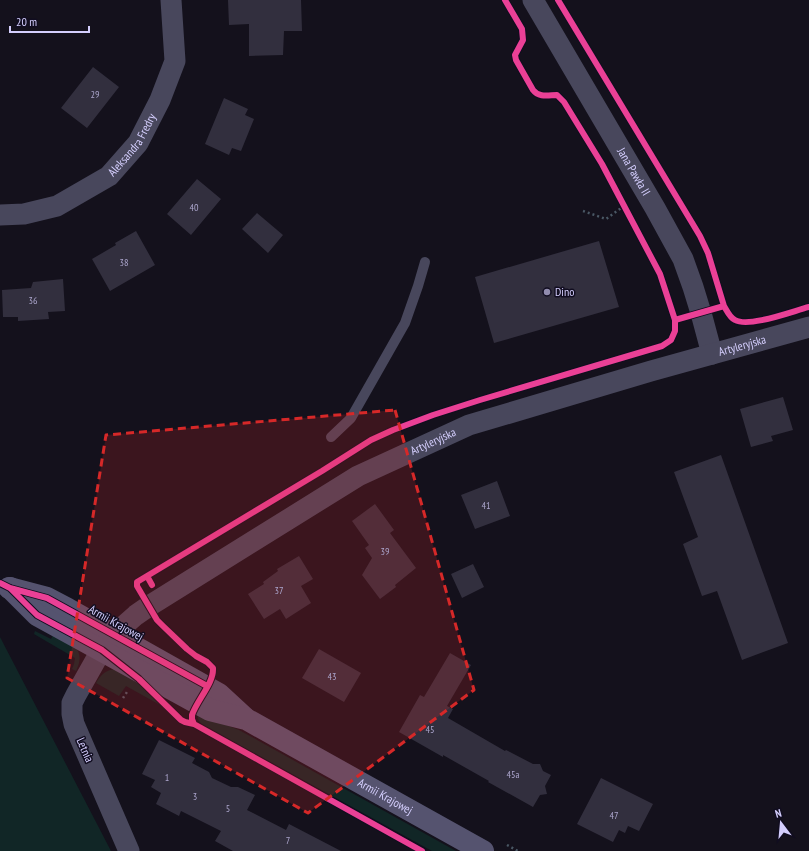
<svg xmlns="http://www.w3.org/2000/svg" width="809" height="851" font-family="'PT Sans Narrow',sans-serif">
	<rect width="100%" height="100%" fill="#14111c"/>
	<!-- green -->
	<path fill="#112626" d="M 35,631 L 51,639 L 54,633 C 71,644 87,648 76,671 L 72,669 L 74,664 L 75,658 L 34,634 Z
		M 0,637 L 111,851 L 0,851 Z
		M 116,669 L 126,672 L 162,706 L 126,686 L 119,696 L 96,683 C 101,674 106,670 116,669 Z
		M 198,714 L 239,730 L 250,736 L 456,851 L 432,851 L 203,725 C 199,722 197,719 198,714 Z"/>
	<!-- building -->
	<path fill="#322f3e" d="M 228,0 L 301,0 L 302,31 L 284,31 L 283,55 L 249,56 L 249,24 L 229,25 Z
		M 93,67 L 119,87 L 87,128 L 61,108 Z
		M 224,98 L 248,109 L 245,115 L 254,119 L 241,151 L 232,148 L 229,155 L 205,144 Z
		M 197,179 L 221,199 L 191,235 L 167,214 Z
		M 257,213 L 283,235 L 268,253 L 242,229 Z
		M 136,231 L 155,265 L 110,291 L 92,259 L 116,245 L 115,243 Z
		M 599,241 L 619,307 L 494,343 L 475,277 Z
		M 63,279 L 65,311 L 48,312 L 49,319 L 18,321 L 18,317 L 3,317 L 2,290 L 31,288 L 33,282 Z
		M 783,397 L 793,430 L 771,436 L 773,441 L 751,447 L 740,409 Z
		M 721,455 L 788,643 L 742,660 L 717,591 L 702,596 L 683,544 L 698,537 L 674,472 Z
		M 497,481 L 510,516 L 475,529 L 461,495 Z
		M 375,504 L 394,530 L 390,533 L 416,568 L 395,585 L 396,587 L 380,599 L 362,575 L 372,558 L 365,548 L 369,545 L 352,521 Z
		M 299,556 L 313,579 L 301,586 L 311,603 L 286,619 L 280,609 L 264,619 L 248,594 L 264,584 L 263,582 L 278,571 L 277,569 Z
		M 473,564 L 484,587 L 462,598 L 451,574 Z
		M 319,649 L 361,673 L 344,702 L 302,678 Z
		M 450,653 L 471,665 L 447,706 L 453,709 L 448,718 L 505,751 L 506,750 L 533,764 L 540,764 L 543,771 L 551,775 L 545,786 L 547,794 L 540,795 L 533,807 L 488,782 L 489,781 L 443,755 L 443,757 L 399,732 L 420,695 L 424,697 Z
		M 159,740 L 195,758 L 192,763 L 209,772 L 212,778 L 231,787 L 238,787 L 255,795 L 247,810 L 286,830 L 289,824 L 341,851 L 233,851 L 215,841 L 221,831 L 181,811 L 179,816 L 156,804 L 161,793 L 151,787 L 155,780 L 142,774 Z
		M 601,778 L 653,804 L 639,831 L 628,826 L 625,833 L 619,830 L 613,842 L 577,824 Z"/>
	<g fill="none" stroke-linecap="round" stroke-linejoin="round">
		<!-- path -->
		<path stroke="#4a5865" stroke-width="2.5" stroke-dasharray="2 3" stroke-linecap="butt" d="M 583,211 L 606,219 L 624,206
			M 123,698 L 127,692
			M 507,845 L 518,851"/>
		<!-- lane -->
		<path stroke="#48475c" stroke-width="10" d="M 331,437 L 351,418 L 405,323 L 418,286 L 425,262"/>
		<!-- street -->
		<g stroke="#48475c" stroke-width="21">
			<path id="s1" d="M 533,0 L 655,208 L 683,259 L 693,287 L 701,313 L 712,354"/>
			<path id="s2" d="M 0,215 L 24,214 L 57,206 L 109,176 L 138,143 L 160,100 L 175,61 L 171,0"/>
			<path id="s3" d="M 129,851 L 74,724 L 72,714 L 72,703 L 76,695 L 98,656 L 119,630 L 136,615 L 149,606 L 358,476 L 469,425 L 651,371 L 809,327"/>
		</g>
		<!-- secondary -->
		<g stroke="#55536f" stroke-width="22">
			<path d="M 9,588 L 47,598 L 68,609 L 219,694 L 245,718"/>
			<path id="s4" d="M 10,588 L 37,615 L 210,710 L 246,719 L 483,851"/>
		</g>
		<!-- cycleway casing -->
		<g stroke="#110d20" stroke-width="8">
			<path id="cycleway" d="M 558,0 L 700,236 L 708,253 L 724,306 C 727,311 730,318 735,320 C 749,328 793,311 809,307
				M 675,320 L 724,306
				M 147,576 L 137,582 L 137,586 L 157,620 L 163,626 L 187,649 L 196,656 L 207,662 L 213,668 C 214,683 197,700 192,715 L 192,719 L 194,724
				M 0,583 L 10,588 L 47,598 L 207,686
				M 152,585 L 147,576 L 322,471 L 371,440 L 393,430 L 433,415 L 480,400 L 662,346 L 671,340 L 675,331 L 675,320 L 660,274 L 602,164 L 564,102 L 557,95 C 549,95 539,98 533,90 L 516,60 L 515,55 L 523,40 L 522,29 L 505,0
				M 10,588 L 37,615 L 102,650 L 139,679 L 181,720 L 185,722 L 194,724 L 422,851"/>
		</g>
		<!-- cycleway -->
		<use href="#cycleway" stroke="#ea4096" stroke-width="6"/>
	</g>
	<!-- marked area -->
	<path fill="#d62828" fill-opacity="0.2" stroke="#d62828" stroke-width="3" stroke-dasharray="8 5" stroke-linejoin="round" d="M 395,410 L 474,690 L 308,813 L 67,678 L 106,435 Z"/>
	<!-- markers -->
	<circle fill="#918cae" stroke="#110d20" stroke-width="1.5" cx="547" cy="292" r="4"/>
	<g text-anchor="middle" stroke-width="3" stroke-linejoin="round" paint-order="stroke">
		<!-- number labels -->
		<g font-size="10" fill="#aca6cd">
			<text x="95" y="98">29</text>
			<text x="194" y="211">40</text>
			<text x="124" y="266">38</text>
			<text x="33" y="304">36</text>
			<text x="486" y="509">41</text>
			<text x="385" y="555">39</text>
			<text x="279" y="594">37</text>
			<text x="332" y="680">43</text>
			<text x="430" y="733">45</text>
			<text x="513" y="778">45a</text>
			<text x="167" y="781">1</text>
			<text x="195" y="800">3</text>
			<text x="228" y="812">5</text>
			<text x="614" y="819">47</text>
			<text x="288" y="844">7</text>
		</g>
		<!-- street labels -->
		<g font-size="12" fill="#d4cefd" stroke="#110d20">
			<text dy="4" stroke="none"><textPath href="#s2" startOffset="157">Aleksandra Fredry</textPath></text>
			<text dy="4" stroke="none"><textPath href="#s1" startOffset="199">Jana Pawła II</textPath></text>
			<text dy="4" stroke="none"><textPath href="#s3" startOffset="938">Artyleryjska</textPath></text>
			<text dy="4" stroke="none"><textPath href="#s3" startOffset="614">Artyleryjska</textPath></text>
			<text transform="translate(116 623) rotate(29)" y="4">Armii Krajowej</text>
			<text transform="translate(85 750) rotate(66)" y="4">Letnia</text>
			<text dy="4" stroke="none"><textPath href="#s4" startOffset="432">Armii Krajowej</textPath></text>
		</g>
		<!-- poi labels -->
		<g font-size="12" fill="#d4cefd" stroke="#110d20" text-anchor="start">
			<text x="555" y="296">Dino</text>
		</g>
	</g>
	<!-- north arrow -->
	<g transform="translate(781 823) rotate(344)" stroke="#110d20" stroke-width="3" paint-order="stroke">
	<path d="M0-3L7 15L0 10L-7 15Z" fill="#d4cefd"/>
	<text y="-6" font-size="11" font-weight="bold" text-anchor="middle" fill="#d4cefd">N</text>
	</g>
	<!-- scale -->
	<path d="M10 26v6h79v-6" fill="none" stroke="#d4cefd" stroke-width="2"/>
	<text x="16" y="26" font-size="12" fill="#d4cefd" stroke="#110d20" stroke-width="3" paint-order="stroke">20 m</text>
</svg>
